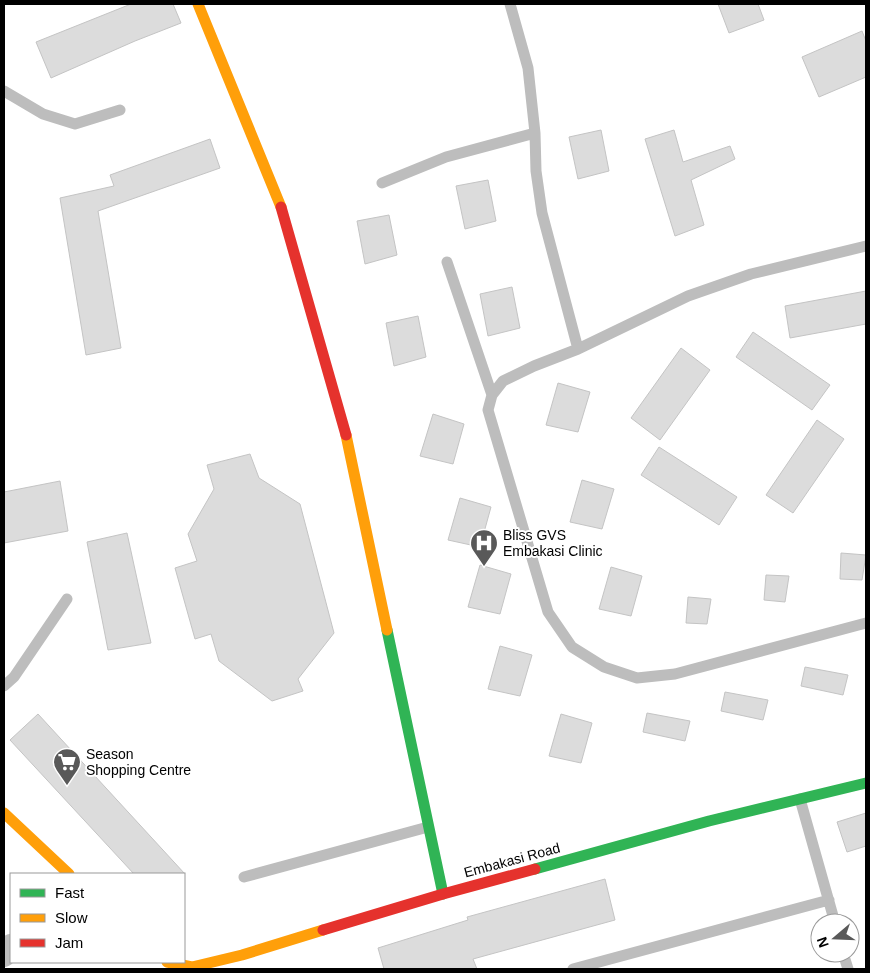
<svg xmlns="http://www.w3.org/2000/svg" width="870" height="973" font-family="Helvetica,sans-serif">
	<rect width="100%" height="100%" fill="#fff"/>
	<!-- building -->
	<path fill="#dcdcdc" stroke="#c4c4c4" d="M 131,4 L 173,4 L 181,23 L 135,41 L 51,78 L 36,42 Z
		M 718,4 L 758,4 L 764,20 L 729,33 Z
		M 862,31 L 866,41 L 866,77 L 819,97 L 802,57 Z
		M 601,130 L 609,171 L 578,179 L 569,137 Z
		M 674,130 L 683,162 L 730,146 L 735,159 L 691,180 L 704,225 L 675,236 L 645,139 Z
		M 210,139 L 220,168 L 98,211 L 121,348 L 86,355 L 60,198 L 114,186 L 110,175 Z
		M 488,180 L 496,221 L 465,229 L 456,186 Z
		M 389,215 L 397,255 L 365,264 L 357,221 Z
		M 512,287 L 520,328 L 488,336 L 480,294 Z
		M 866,291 L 866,324 L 790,338 L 785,306 Z
		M 418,316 L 426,357 L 394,366 L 386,323 Z
		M 753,332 L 830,385 L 812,410 L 736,357 Z
		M 681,348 L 710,370 L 660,440 L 631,418 Z
		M 558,383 L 590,392 L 578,432 L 546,425 Z
		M 433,414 L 464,424 L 453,464 L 420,456 Z
		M 817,420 L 844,439 L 793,513 L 766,495 Z
		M 659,447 L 737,497 L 719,525 L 641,475 Z
		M 250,454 L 259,478 L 300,504 L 334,633 L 298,679 L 303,691 L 272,701 L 219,661 L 211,634 L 195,639 L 175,568 L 197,561 L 188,534 L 214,489 L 207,465 Z
		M 582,480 L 614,489 L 602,529 L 570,522 Z
		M 60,481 L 68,531 L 4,543 L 4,492 Z
		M 460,498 L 491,507 L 480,547 L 448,540 Z
		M 127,533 L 151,643 L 108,650 L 87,542 Z
		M 841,553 L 866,555 L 862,580 L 840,579 Z
		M 480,565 L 511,574 L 500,614 L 468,607 Z
		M 611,567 L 642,576 L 631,616 L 599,609 Z
		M 766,575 L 789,576 L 785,602 L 764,600 Z
		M 688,597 L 711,599 L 707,624 L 686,623 Z
		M 500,646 L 532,655 L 520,696 L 488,689 Z
		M 805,667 L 848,675 L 843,695 L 801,686 Z
		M 725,692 L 768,700 L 763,720 L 721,711 Z
		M 647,713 L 690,721 L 685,741 L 643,732 Z
		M 38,714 L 185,874 L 134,874 L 10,740 Z
		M 561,714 L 592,723 L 581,763 L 549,756 Z
		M 866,813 L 866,846 L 847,852 L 837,822 Z
		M 605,879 L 615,920 L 473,959 L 477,969 L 384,969 L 378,948 L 468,920 L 467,917 Z"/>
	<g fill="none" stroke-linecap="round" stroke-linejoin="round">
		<!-- lane -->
		<path stroke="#bdbdbd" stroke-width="11" d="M 510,4 L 528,68 L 535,133 L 536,171 L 542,213 L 578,349
			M 4,91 L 43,114 L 75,124 L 120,110
			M 382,183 L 446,157 L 535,133
			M 866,246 L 751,274 L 688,296 L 578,349 L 534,366 L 503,381 L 492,395 L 488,410 L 548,612 L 572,647 L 604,667 L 637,678 L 675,674 L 866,623
			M 447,262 L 492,395
			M 4,686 L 14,677 L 67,599
			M 800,799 L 835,923
			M 244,877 L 428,827
			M 843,953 L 848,969
			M 573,969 L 829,900"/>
		<!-- street -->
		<path stroke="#bdbdbd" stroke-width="24" d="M 4,955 L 11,946"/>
		<!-- fast -->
		<path stroke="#30b455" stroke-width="11" d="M 387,630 L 443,894
			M 535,869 L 709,821 L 866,783"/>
		<!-- slow -->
		<path stroke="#ff9f0a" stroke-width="11" d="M 198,4 L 281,207
			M 346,435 L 387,630
			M 4,813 L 69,874
			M 167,962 L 192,967 L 242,955 L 323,930"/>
		<!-- jam -->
		<path stroke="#e5322d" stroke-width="11" d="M 281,207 L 346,435
			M 323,930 L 443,894 L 535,869"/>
	</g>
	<!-- icons -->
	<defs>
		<g id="hospital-pin" transform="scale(1.4375)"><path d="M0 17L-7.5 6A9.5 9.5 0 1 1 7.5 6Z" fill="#595959" stroke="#fff"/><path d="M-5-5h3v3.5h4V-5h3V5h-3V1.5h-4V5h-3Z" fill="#fff"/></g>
		<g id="supermarket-pin" transform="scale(1.4375)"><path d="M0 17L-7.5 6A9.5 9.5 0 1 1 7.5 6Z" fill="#595959" stroke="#fff"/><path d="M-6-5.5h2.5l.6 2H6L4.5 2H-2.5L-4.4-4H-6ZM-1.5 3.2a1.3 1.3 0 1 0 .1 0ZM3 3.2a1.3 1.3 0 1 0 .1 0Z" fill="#fff"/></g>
	</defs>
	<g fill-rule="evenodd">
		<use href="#hospital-pin" x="484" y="543"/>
		<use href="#supermarket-pin" x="67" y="762"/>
	</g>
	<g text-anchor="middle" stroke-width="4" stroke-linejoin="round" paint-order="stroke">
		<!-- poi labels -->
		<g font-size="14" fill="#000" stroke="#fff" text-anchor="start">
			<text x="503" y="540">Bliss GVS<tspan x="503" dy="16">Embakasi Clinic</tspan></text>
			<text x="86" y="759">Season<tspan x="86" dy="16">Shopping Centre</tspan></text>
		</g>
		<!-- street labels -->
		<g font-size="14" fill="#000" stroke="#fff">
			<text transform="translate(512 860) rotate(-15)" y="5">Embakasi Road</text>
		</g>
	</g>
	<!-- border -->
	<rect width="870" height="973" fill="none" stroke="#000000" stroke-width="10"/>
	<!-- legend -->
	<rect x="10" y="873" width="175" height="90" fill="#ffffff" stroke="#999999"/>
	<rect x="20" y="889" width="25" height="8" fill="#30b455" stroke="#999999"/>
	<text x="55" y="898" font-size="15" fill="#000000">Fast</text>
	<rect x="20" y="914" width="25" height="8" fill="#ff9f0a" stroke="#999999"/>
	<text x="55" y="923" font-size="15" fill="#000000">Slow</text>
	<rect x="20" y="939" width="25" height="8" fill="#e5322d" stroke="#999999"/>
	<text x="55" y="948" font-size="15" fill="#000000">Jam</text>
	<!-- north arrow -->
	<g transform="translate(835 938) rotate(251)"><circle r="24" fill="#ffffff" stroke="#999999"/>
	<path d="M0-4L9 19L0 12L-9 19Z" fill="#595959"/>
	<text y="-8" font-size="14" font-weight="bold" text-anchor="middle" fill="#000000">N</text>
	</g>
</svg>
